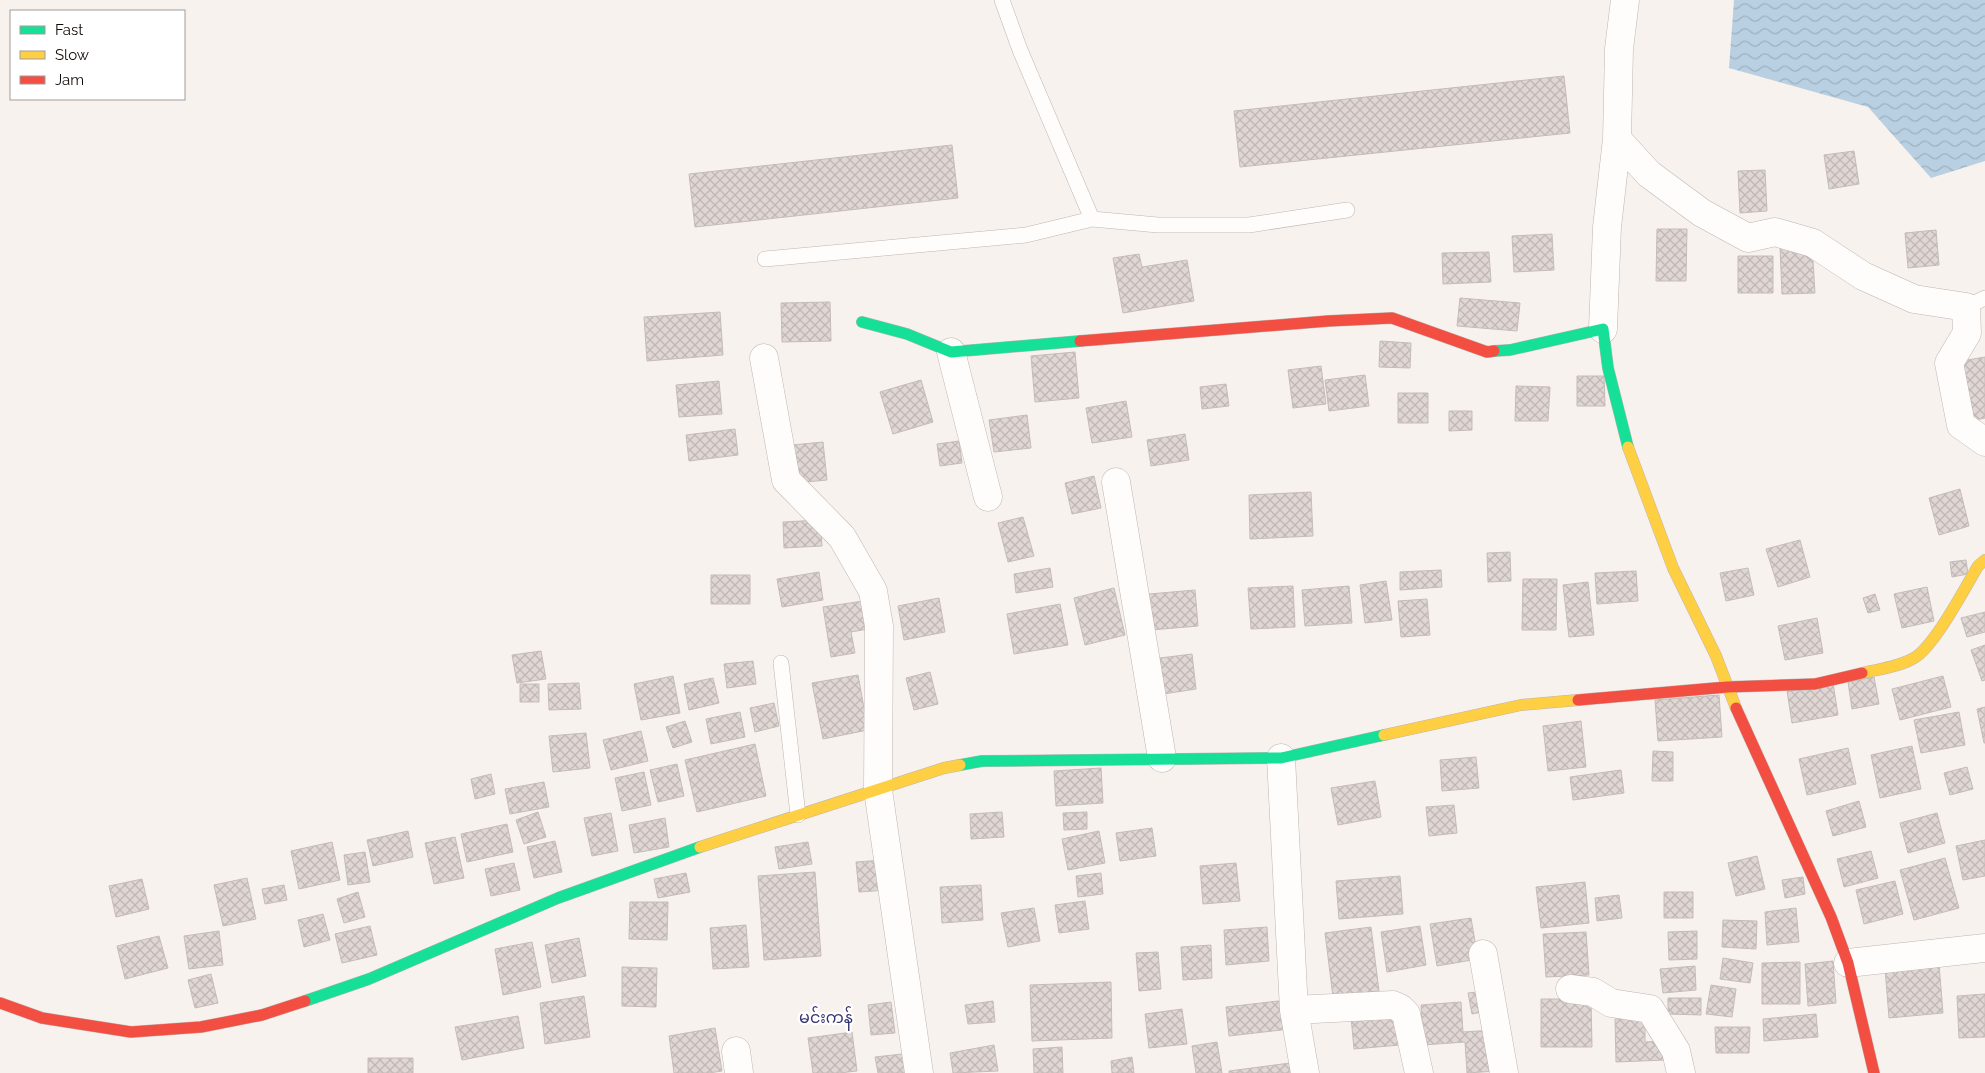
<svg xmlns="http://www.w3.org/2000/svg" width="1985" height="1073" font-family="Raleway,'Noto Sans Myanmar',sans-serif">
	<defs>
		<pattern id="water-waves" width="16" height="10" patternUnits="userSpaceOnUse" patternTransform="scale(1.25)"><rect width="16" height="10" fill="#b8d0e1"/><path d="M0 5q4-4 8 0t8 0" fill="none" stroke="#9db1c0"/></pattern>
		<pattern id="building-cross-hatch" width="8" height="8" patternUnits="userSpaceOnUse" patternTransform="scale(1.25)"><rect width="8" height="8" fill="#e0d7d5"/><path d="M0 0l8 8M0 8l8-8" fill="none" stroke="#bfb7b5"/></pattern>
	</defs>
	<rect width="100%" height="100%" fill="#f8f2ee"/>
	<!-- water -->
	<path fill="url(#water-waves)" d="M 1734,0 L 1985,0 L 1985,161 L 1931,178 L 1868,107 L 1729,68 Z"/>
	<!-- building -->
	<path fill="url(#building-cross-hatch)" stroke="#c4bcb9" d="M 1564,76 L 1570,133 L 1240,167 L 1234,111 Z
		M 952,145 L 958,198 L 695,227 L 689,174 Z
		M 1854,151 L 1859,184 L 1829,189 L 1824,155 Z
		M 1765,170 L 1767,211 L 1740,213 L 1738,171 Z
		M 1657,229 L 1687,229 L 1686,281 L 1656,281 Z
		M 1936,230 L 1939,265 L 1908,268 L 1905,233 Z
		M 1552,234 L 1554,270 L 1514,272 L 1512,236 Z
		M 1812,245 L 1815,293 L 1782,294 L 1780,247 Z
		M 1489,252 L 1491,282 L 1443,284 L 1442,253 Z
		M 1139,254 L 1142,267 L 1187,260 L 1194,301 L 1123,313 L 1113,258 Z
		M 1738,256 L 1773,256 L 1773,293 L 1738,293 Z
		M 1460,298 L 1520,303 L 1517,331 L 1457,326 Z
		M 830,302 L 831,341 L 782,342 L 781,303 Z
		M 720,312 L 723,355 L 647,361 L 644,317 Z
		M 1380,341 L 1411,343 L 1410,368 L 1379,367 Z
		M 1075,352 L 1079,398 L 1035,402 L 1031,356 Z
		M 1985,357 L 1985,418 L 1966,422 L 1955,362 Z
		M 1321,366 L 1326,404 L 1293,408 L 1288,370 Z
		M 1365,375 L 1369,406 L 1329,411 L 1325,380 Z
		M 1577,376 L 1604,376 L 1605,406 L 1577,406 Z
		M 921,380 L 933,422 L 893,434 L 880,392 Z
		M 719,381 L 722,414 L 679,417 L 676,385 Z
		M 1226,384 L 1229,406 L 1202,409 L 1200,387 Z
		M 1516,386 L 1550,387 L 1548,421 L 1515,421 Z
		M 1398,393 L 1428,393 L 1428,423 L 1398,423 Z
		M 1126,401 L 1132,437 L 1092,443 L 1086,408 Z
		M 1449,411 L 1472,411 L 1472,430 L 1449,431 Z
		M 1027,415 L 1031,448 L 994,452 L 989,420 Z
		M 735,429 L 738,455 L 689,461 L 686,435 Z
		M 1185,434 L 1189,460 L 1151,466 L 1147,440 Z
		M 959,441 L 962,463 L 940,466 L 937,444 Z
		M 823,442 L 827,480 L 796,483 L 792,445 Z
		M 1094,476 L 1101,508 L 1072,514 L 1065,483 Z
		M 1960,489 L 1969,526 L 1939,535 L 1929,498 Z
		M 1311,492 L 1313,536 L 1250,539 L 1249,495 Z
		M 1023,517 L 1034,556 L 1008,562 L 998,523 Z
		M 820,520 L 822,546 L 784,548 L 783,522 Z
		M 1800,540 L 1810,577 L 1778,587 L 1766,549 Z
		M 1510,552 L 1511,581 L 1488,582 L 1487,553 Z
		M 1966,560 L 1968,574 L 1952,577 L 1950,562 Z
		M 1050,568 L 1053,587 L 1016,593 L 1014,574 Z
		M 1748,568 L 1754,595 L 1726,601 L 1720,573 Z
		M 1441,570 L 1442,587 L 1400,590 L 1400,572 Z
		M 1636,571 L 1638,601 L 1597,604 L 1595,573 Z
		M 819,572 L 823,600 L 782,607 L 777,579 Z
		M 711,575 L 750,575 L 750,604 L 711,604 Z
		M 1523,579 L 1557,579 L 1556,630 L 1522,630 Z
		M 1386,581 L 1392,620 L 1365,623 L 1360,585 Z
		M 1588,582 L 1594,635 L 1569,637 L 1563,585 Z
		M 1293,586 L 1295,627 L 1251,629 L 1248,588 Z
		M 1349,586 L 1352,623 L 1305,626 L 1302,590 Z
		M 1927,587 L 1934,621 L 1902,628 L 1894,594 Z
		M 1114,588 L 1125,635 L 1085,645 L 1074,598 Z
		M 1195,590 L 1198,626 L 1151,630 L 1149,594 Z
		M 1875,594 L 1880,610 L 1868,613 L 1863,598 Z
		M 939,598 L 945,632 L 904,640 L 898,606 Z
		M 1427,599 L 1430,635 L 1401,637 L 1398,601 Z
		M 863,601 L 868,629 L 851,632 L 855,653 L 831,657 L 823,607 Z
		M 1060,604 L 1068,645 L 1014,654 L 1007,614 Z
		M 1985,612 L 1985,632 L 1967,637 L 1961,618 Z
		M 1817,618 L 1823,653 L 1785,660 L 1778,626 Z
		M 1985,645 L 1985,680 L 1982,681 L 1971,650 Z
		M 541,651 L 546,679 L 517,683 L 512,655 Z
		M 1192,654 L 1196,689 L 1157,695 L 1152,659 Z
		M 753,661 L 756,684 L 727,688 L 724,664 Z
		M 930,672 L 938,704 L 914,710 L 906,678 Z
		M 858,675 L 868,730 L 823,739 L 812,683 Z
		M 673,676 L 680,713 L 641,720 L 634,684 Z
		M 1943,676 L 1951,707 L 1900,720 L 1892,689 Z
		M 1874,677 L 1879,704 L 1852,709 L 1848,682 Z
		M 713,678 L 719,703 L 689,710 L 684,684 Z
		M 579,683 L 581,709 L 549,710 L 548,684 Z
		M 1833,683 L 1838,715 L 1792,723 L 1787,691 Z
		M 520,684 L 539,684 L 539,702 L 520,702 Z
		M 1719,695 L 1722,737 L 1658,741 L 1655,700 Z
		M 774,703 L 779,726 L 755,732 L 750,708 Z
		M 1985,707 L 1985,743 L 1984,743 L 1977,709 Z
		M 740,712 L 745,737 L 711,744 L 706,719 Z
		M 1959,712 L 1965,745 L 1921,753 L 1914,720 Z
		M 685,721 L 692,742 L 673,748 L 666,727 Z
		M 1581,721 L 1586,767 L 1548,771 L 1543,726 Z
		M 641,731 L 648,761 L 611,770 L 603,740 Z
		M 586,733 L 590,768 L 553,772 L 549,736 Z
		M 755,744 L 766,796 L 697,812 L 685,760 Z
		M 1912,746 L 1921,789 L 1880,798 L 1871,755 Z
		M 1848,748 L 1856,784 L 1807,795 L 1799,759 Z
		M 1653,751 L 1673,752 L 1673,781 L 1652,781 Z
		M 1476,757 L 1479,788 L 1442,791 L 1440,760 Z
		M 677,764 L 684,796 L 658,802 L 650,770 Z
		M 1967,767 L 1973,789 L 1950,795 L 1944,773 Z
		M 1101,768 L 1103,803 L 1056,806 L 1054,771 Z
		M 1621,770 L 1624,793 L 1573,800 L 1570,777 Z
		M 644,772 L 651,805 L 622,811 L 615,778 Z
		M 491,774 L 495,794 L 475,799 L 471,779 Z
		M 1375,781 L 1381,817 L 1338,825 L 1331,788 Z
		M 544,782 L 549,807 L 510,814 L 505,789 Z
		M 1859,801 L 1866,827 L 1833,836 L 1826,811 Z
		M 1454,805 L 1457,833 L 1429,836 L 1426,807 Z
		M 538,812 L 546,837 L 524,844 L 516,820 Z
		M 1002,812 L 1004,837 L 971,839 L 970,814 Z
		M 1087,812 L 1087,829 L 1064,830 L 1063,813 Z
		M 611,813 L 618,851 L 592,856 L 584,818 Z
		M 1937,813 L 1945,843 L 1908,853 L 1900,823 Z
		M 665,818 L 669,847 L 634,853 L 629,825 Z
		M 507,824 L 513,852 L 467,862 L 461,834 Z
		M 1152,828 L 1156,856 L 1120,861 L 1116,833 Z
		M 408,831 L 413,857 L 373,866 L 367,840 Z
		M 1099,831 L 1105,863 L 1068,870 L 1062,839 Z
		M 455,837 L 464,878 L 434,884 L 425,843 Z
		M 1985,840 L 1985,876 L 1963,880 L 1956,846 Z
		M 555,841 L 562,872 L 534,878 L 527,847 Z
		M 332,842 L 340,880 L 299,889 L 291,851 Z
		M 808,842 L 812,864 L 779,869 L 775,847 Z
		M 1871,851 L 1878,878 L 1844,887 L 1837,859 Z
		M 365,852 L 370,882 L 348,885 L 344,855 Z
		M 1757,856 L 1765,889 L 1736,896 L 1728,863 Z
		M 1945,858 L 1959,908 L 1914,920 L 1900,870 Z
		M 884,860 L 887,890 L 859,892 L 856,862 Z
		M 514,863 L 520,890 L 491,896 L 485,869 Z
		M 1236,863 L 1240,901 L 1203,904 L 1200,866 Z
		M 815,872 L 821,956 L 764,960 L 758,876 Z
		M 686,873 L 690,892 L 658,898 L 654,879 Z
		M 1101,873 L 1103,894 L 1078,897 L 1076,876 Z
		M 1400,876 L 1403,914 L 1339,919 L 1336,881 Z
		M 1803,877 L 1805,894 L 1785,898 L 1782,880 Z
		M 247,878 L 256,919 L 223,926 L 214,885 Z
		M 142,879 L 149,909 L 116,917 L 109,886 Z
		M 1895,881 L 1903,914 L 1864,924 L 1856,890 Z
		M 1585,882 L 1589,923 L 1541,928 L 1536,887 Z
		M 284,885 L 287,900 L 265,904 L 262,889 Z
		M 981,885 L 983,920 L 942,923 L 940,887 Z
		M 358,892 L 365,917 L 344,923 L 337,899 Z
		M 1664,892 L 1693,892 L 1693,918 L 1664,918 Z
		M 1619,895 L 1622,918 L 1597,921 L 1595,898 Z
		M 1085,901 L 1089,929 L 1059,933 L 1055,905 Z
		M 630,902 L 668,902 L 667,940 L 629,939 Z
		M 1034,908 L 1040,941 L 1008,947 L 1001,913 Z
		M 1796,908 L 1799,942 L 1767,945 L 1765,912 Z
		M 323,914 L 330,940 L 304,947 L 298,920 Z
		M 1471,918 L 1478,959 L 1437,966 L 1430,924 Z
		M 1723,920 L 1757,921 L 1756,949 L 1722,947 Z
		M 746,925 L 749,967 L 713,969 L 710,928 Z
		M 370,926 L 377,955 L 342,963 L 335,934 Z
		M 1420,926 L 1426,965 L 1387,972 L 1381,932 Z
		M 1267,927 L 1269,961 L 1226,965 L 1224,930 Z
		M 1371,927 L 1379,991 L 1333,997 L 1325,933 Z
		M 219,931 L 223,965 L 189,969 L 184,936 Z
		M 1697,931 L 1697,959 L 1669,960 L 1668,932 Z
		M 1586,932 L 1589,975 L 1546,977 L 1543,934 Z
		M 159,936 L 168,968 L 125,979 L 117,946 Z
		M 579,938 L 586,976 L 552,983 L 545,945 Z
		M 532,942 L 541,987 L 503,995 L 495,949 Z
		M 1211,945 L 1212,978 L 1183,980 L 1181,947 Z
		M 1158,952 L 1161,989 L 1139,991 L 1136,953 Z
		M 1723,958 L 1753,963 L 1750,983 L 1720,979 Z
		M 1833,961 L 1836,1003 L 1808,1006 L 1805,964 Z
		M 1800,962 L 1800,1004 L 1762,1004 L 1762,963 Z
		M 1939,964 L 1943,1013 L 1889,1018 L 1885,968 Z
		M 1695,966 L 1696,990 L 1663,993 L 1660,969 Z
		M 622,967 L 657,968 L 656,1007 L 622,1006 Z
		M 211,974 L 218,1003 L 195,1008 L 188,980 Z
		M 1111,982 L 1112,1038 L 1032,1041 L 1030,985 Z
		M 1711,985 L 1736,989 L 1732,1017 L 1706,1014 Z
		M 1485,991 L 1488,1011 L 1472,1014 L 1468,993 Z
		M 1985,994 L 1985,1037 L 1959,1038 L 1957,996 Z
		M 584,996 L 590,1037 L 545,1044 L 540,1003 Z
		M 1668,998 L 1701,998 L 1701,1015 L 1668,1014 Z
		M 1541,999 L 1591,999 L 1592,1047 L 1541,1047 Z
		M 1287,1000 L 1290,1029 L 1229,1036 L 1226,1007 Z
		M 993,1001 L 995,1022 L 968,1024 L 965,1005 Z
		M 891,1002 L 895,1033 L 871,1035 L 868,1005 Z
		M 1461,1002 L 1463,1032 L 1494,1030 L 1497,1071 L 1467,1073 L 1465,1042 L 1423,1045 L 1421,1005 Z
		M 1182,1009 L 1187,1044 L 1149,1048 L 1145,1014 Z
		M 1398,1013 L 1400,1045 L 1354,1049 L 1351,1017 Z
		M 1816,1014 L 1818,1037 L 1764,1041 L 1763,1019 Z
		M 518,1016 L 524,1048 L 462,1060 L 455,1027 Z
		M 1645,1018 L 1645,1042 L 1665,1041 L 1666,1060 L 1616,1062 L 1615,1019 Z
		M 1715,1027 L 1750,1027 L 1749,1053 L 1716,1053 Z
		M 715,1028 L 722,1071 L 709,1073 L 674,1073 L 669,1036 Z
		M 852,1032 L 857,1071 L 839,1073 L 813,1073 L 808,1038 Z
		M 1217,1042 L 1222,1073 L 1196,1073 L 1192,1046 Z
		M 994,1045 L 998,1071 L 953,1073 L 950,1053 Z
		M 1062,1047 L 1063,1073 L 1034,1073 L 1033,1049 Z
		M 911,1053 L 914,1073 L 878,1073 L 875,1057 Z
		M 1132,1057 L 1134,1073 L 1112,1073 L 1111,1061 Z
		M 368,1058 L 413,1058 L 413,1073 L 368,1073 Z
		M 1290,1063 L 1291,1073 L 1229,1073 L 1229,1071 Z"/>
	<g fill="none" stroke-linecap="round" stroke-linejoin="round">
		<!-- lane casing -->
		<g stroke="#beb6b0" stroke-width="16">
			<path id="lane" d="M 1002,0 L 1020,50 L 1092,219 L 1158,225 L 1249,225 L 1347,210
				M 765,259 L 1026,235 L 1092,219
				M 1966,307 L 1985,298
				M 781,663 L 798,815"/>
		</g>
		<!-- street casing -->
		<g stroke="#beb6b0" stroke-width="29">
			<path id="street" d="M 1617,139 L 1649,174 L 1702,213 L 1748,238 L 1775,232 L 1813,243 L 1863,276 L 1914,299 L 1966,307 L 1967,333 L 1949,363 L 1961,425 L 1985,442
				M 1603,329 L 1607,227 L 1617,139 L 1619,49 L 1625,0
				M 951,352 L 988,497
				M 764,358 L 786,480 L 842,537 L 873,591 L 879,626 L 878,790 L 919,1073
				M 1116,482 L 1162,758
				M 1281,758 L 1294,1010 L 1305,1073
				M 1483,954 L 1504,1073
				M 1848,963 L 1985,948
				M 1570,989 L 1593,992 L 1611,1003 L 1650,1009 L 1676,1051 L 1681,1073
				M 1294,1010 L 1393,1005 L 1400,1008 L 1406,1014 L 1419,1073
				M 736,1051 L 739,1073"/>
		</g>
		<!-- fast casing -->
		<g stroke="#beb6b0" stroke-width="12">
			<path id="fast" d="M 862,322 L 907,334 L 951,352 L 1080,341
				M 1494,351 L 1510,350 L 1603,329 L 1608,368 L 1628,447
				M 960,765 L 982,761 L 1281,758 L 1384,735
				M 305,1001 L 369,979 L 558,898 L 700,847"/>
		</g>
		<!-- slow casing -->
		<g stroke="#beb6b0" stroke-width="12">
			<path id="slow" d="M 1628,447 L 1673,568 L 1716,656 L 1736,708
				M 1862,673 C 1879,669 1899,667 1914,658 C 1934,647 1965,588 1978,566 L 1985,560
				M 1384,735 L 1521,705 L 1578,700
				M 700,847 L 944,768 L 960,765"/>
		</g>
		<!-- jam casing -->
		<g stroke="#beb6b0" stroke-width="12">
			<path id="jam" d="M 1080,341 L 1328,321 L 1392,318 L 1487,352 L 1494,351
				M 1578,700 L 1727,687 L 1815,684 L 1862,673
				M 1736,708 L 1831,917 L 1848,963 L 1874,1073
				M 0,1003 L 42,1018 L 131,1032 L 201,1027 L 262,1015 L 305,1001"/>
		</g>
		<!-- lane -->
		<use href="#lane" stroke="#fefdfc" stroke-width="15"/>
		<!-- street -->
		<use href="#street" stroke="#fefdfc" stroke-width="28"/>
		<!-- fast -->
		<use href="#fast" stroke="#16e098" stroke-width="11"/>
		<!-- slow -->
		<use href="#slow" stroke="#ffcf43" stroke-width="11"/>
		<!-- jam -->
		<use href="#jam" stroke="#f24e42" stroke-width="11"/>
	</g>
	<g text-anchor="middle" stroke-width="4.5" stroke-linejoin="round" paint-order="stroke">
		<!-- quarter labels -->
		<g font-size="16" fill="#393773" stroke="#fff">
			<text x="826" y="1023">မင်းကန်</text>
		</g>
	</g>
	<!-- legend -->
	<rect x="10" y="10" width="175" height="90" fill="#ffffff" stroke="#a19d9b"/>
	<rect x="20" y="26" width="25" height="8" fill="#16e098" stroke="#a19d9b"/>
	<text x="55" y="35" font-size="15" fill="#130a05">Fast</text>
	<rect x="20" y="51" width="25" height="8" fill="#ffcf43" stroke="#a19d9b"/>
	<text x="55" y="60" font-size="15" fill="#130a05">Slow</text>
	<rect x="20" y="76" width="25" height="8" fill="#f24e42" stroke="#a19d9b"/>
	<text x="55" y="85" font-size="15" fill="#130a05">Jam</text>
</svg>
